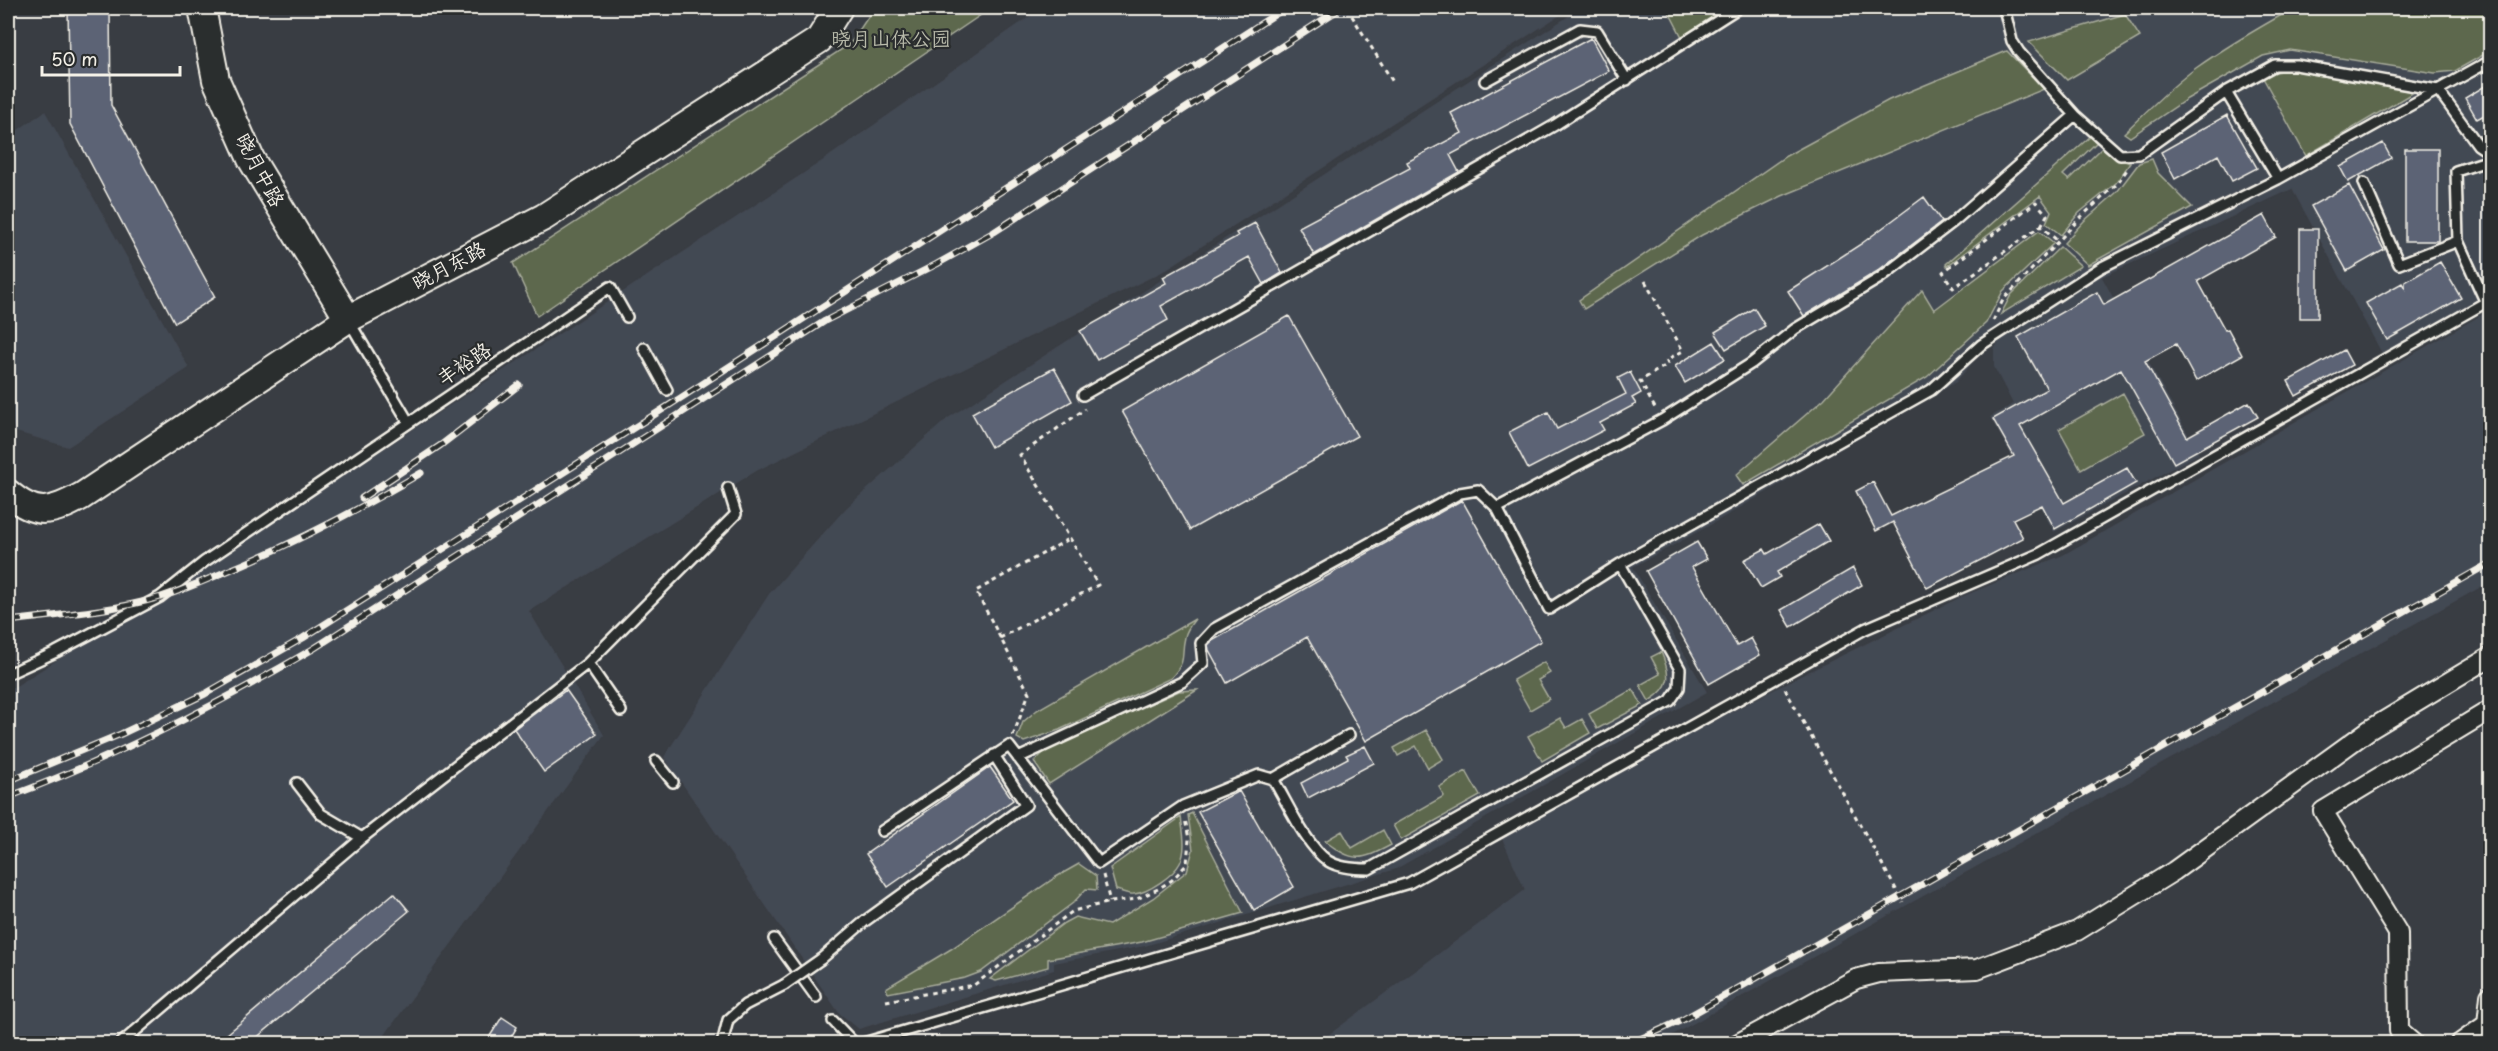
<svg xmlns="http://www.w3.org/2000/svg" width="2498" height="1051" font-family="'Playpen Sans','LXGW WenKai TC',sans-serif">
	<rect width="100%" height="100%" fill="#393d43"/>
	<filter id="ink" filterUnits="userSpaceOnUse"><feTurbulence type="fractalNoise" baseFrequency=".0167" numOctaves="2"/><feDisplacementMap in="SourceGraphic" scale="12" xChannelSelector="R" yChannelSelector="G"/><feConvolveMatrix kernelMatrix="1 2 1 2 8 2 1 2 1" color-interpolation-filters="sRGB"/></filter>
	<g filter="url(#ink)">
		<!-- built -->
		<path fill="#434852" d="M 1042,8 L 1571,8 L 1162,272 L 758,470 L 529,611 L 604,735 L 379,1043 L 8,1043 L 8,691 L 204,567 L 822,161 Z
			M 1581,8 L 2490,8 L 2490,300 L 2384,357 L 2292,189 L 2102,277 L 2199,454 L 2054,532 L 1990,417 L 2013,404 L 1994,367 L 1994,349 L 2003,336 L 1990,342 L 1956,382 L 1705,528 L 1633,567 L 1707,692 L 1396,869 L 1145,946 L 1054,963 L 1054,970 L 859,1029 L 839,1013 L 664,757 L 769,594 L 846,508 L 948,418 Z
			M 45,111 L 189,368 L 68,447 L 16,432 L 8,416 L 8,246 L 10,244 L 8,239 L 8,137 Z
			M 2490,310 L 2490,582 L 1658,1043 L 1316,1044 L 1525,890 L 1500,834 L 1794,679 L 1961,597 L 2063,555 Z"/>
		<!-- green -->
		<path fill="#5d674e" stroke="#a8ac9b" stroke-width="1.5" d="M 874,8 L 991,8 L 537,316 L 513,263 L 850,44 Z
			M 1667,8 L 1732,8 L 1682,37 Z
			M 2294,8 L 2490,8 L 2490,51 L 2455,71 L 2435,73 L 2290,50 L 2263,56 L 2187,99 L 2130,137 L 2124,133 C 2147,111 2170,87 2196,68 C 2227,46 2260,27 2294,8 Z
			M 2125,14 L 2140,37 L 2067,80 L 2029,42 Z
			M 2007,51 L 2044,89 L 1782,196 L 1702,235 L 1584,309 L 1579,300 L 1786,156 L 1889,100 Z
			M 2294,69 L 2414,92 L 2306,156 L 2262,76 L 2270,73 Z
			M 2091,136 L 2097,142 L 2063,175 L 2069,180 L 2102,148 L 2114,157 L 2130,163 L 2116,183 L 2079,213 L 2061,235 L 2046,223 L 2051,211 L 2040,196 L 1947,266 L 1946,264 Z
			M 2152,159 L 2158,173 L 2192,207 L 2088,265 L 2064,243 L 2084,221 L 2117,192 L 2139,163 Z
			M 2039,231 L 2054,243 L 2003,291 L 1986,323 L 1927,377 L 1743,485 L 1736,475 L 1824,399 L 1922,290 L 1934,310 Z
			M 2060,247 L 2081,266 L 2001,314 L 2011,295 Z
			M 2123,393 L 2145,433 L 2081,469 L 2059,429 Z
			M 1195,619 C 1191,624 1186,631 1185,637 C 1180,658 1188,659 1171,678 L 1059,730 L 1024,742 L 1017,738 L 1023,722 L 1037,710 Z
			M 1661,652 C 1671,675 1672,687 1649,701 L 1640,685 L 1660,674 L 1651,657 Z
			M 1544,662 L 1550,673 L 1538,680 L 1549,699 L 1530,710 L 1513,680 Z
			M 1633,689 L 1642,705 L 1597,729 L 1589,714 Z
			M 1197,690 L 1049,784 L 1034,762 L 1045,751 L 1179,691 Z
			M 1560,718 L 1566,728 L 1582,719 L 1590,733 L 1542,761 L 1528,736 Z
			M 1426,730 L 1443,759 L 1428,768 L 1416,746 L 1398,756 L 1394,748 Z
			M 1466,771 L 1480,796 L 1401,840 L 1393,825 L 1444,796 L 1439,787 Z
			M 1192,813 L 1243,913 L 1142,942 L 1048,959 L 1048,967 L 996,981 L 990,979 L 1064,923 L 1075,917 L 1109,925 L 1153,898 L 1187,871 L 1193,850 L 1188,815 Z
			M 1181,817 C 1183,832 1187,850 1180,863 C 1174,875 1148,893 1134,894 C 1129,895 1121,891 1116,890 L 1110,868 Z
			M 1383,830 L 1391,845 C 1361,861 1353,863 1325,841 L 1342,831 L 1352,848 Z
			M 1079,864 L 1096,876 L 1097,890 L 1086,889 L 1073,903 L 981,972 L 965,978 L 888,993 L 886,988 L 951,949 L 1056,877 Z"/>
		<!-- building -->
		<path fill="#5b6374" stroke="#f4f1e8" stroke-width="1.5" d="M 68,8 L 110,8 L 111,105 L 215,297 L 175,323 L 70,124 Z
			M 1591,38 L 1609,71 L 1450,155 L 1459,172 L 1314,255 L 1299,227 L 1410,168 L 1407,162 L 1462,133 L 1451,113 Z
			M 2490,83 L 2490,112 L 2477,119 L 2465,98 Z
			M 2227,115 L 2257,168 L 2232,181 L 2218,155 L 2175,179 L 2161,152 Z
			M 2383,143 L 2391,158 L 2348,182 L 2340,167 Z
			M 2405,149 L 2438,149 L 2438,241 L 2405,241 Z
			M 2349,185 L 2384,250 L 2347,271 L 2311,206 Z
			M 1924,197 L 1942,222 L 1876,272 L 1804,316 L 1788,291 L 1861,244 Z
			M 2264,215 L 2276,237 L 2198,281 L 2225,330 L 2228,329 L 2242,355 L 2196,381 L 2176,344 L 2145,361 L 2187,437 L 2249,402 L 2258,417 L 2174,463 L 2121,369 L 2020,426 L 2064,503 L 2127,468 L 2136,483 L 2055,529 L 2042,505 L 2013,519 L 2023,538 L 1927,588 L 1893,522 L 1876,531 L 1856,491 L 1873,482 L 1891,516 L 2014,456 L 1993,419 L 2047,389 L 2018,337 L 2097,292 L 2104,305 Z
			M 1255,223 L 1282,273 L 1264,284 L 1249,257 L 1161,306 L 1168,320 L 1097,360 L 1080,331 L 1166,283 L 1163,277 L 1238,236 L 1236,233 Z
			M 2300,229 L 2318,229 L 2318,318 L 2300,318 Z
			M 2440,262 L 2461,298 L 2387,340 L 2366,303 L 2402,283 L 2405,288 L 2405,282 Z
			M 1754,308 L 1765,326 L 1726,349 L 1715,332 Z
			M 1289,316 L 1357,436 L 1190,530 L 1122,411 Z
			M 1714,342 L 1725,359 L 1685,383 L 1675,366 Z
			M 2344,350 L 2352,365 L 2296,396 L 2288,381 Z
			M 1054,368 L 1072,401 L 991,447 L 972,413 Z
			M 1630,372 L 1641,393 L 1632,398 L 1636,404 L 1600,423 L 1604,430 L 1528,469 L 1509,432 L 1548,412 L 1557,429 L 1626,394 L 1618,378 Z
			M 1462,500 L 1541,641 L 1366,741 L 1307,637 L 1227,683 L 1209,650 L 1208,645 L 1212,641 Z
			M 1819,524 L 1829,541 L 1777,572 L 1780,577 L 1761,588 L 1744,560 L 1764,549 L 1767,554 Z
			M 1697,542 L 1707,559 L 1692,567 L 1737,646 L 1751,638 L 1760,655 L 1709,684 L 1646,571 Z
			M 1853,568 L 1862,585 L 1791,627 L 1781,610 Z
			M 566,690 L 597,734 L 544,772 L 514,729 Z
			M 1365,746 L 1374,763 L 1308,798 L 1301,783 L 1348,758 L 1346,755 Z
			M 990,767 L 1013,800 L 888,887 L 866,854 Z
			M 1239,791 L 1294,887 L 1254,910 L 1198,812 Z
			M 394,893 L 409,911 L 249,1044 L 233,1044 L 226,1035 Z
			M 502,1017 L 517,1027 L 507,1044 L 485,1044 Z"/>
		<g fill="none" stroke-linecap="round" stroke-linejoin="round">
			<!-- lane casing -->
			<g stroke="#f4f1e8" stroke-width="14">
				<path id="lane" d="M 2004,8 L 2012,41 L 2019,52 L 2075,115 L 2120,155 L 2139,154 L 2226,92 L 2278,179
					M 1485,81 L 1580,29 L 1597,31 L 1627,80
					M 2226,92 L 2275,65 L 2296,65 L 2438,90 L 2478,145 L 2490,153
					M 2364,183 L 2399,264 L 2458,241
					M 2486,303 L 2458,241 L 2456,171 L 2490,160
					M 349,321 L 409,423 L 610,287 L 627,317
					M 644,348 L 667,390
					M 1083,395 L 1555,125 L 1738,8
					M 1497,508 L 1662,420 L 1752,363 L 1795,329 L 1880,278 L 1953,222 L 2075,115
					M 8,674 L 56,652 L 160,597 L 204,562 L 409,423
					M 621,711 L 588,663 L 736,514 L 728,488
					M 1018,758 L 1182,682 L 1203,663 L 1201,643 L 1214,629 L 1460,493 L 1478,490 L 1497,508 L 1549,609 L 1620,564
					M 656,761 L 673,782
					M 1273,779 L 1349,735
					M 297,783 L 321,814 L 362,838
					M 882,831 L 1009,746 L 1099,863 L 1183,806 L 1259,775 L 1273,779 C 1287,802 1306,846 1328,861 C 1339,868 1357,869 1369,869 L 1670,701 L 1679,688 L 1680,669 L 1620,564 L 1931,390 L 1981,345 L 2100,268 L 2278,179 L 2490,61
					M 774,939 L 816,997
					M 821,959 L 865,921 L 1026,805 L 994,755
					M 833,1021 L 855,1044
					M 120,1044 L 362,838 L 588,663
					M 722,1044 L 728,1020 L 745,1005 L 784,985
					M 860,1044 L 1409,883 L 1865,629 L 2039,554 L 2490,300"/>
			</g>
			<!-- street casing -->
			<g stroke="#f4f1e8" stroke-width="22">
				<path id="street" d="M 2413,1043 L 2399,1031 L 2398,933 L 2323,811 L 2490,710
					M 1737,1044 L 1856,979 L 1879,973 L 1977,969 L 2077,931 L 2174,871 L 2369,730 L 2490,657
					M 2459,1044 L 2487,1024 L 2490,996"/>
			</g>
			<!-- secondary casing -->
			<g stroke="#f4f1e8" stroke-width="30">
				<path id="secondary" d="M 202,8 L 216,80 L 251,159 L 348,319
					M 8,493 C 36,517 51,513 82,496 L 348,319 L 544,217 L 819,40 L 839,8"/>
			</g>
			<!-- path -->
			<path stroke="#f4f1e8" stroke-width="3" stroke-dasharray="4.5 4.5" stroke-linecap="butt" d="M 1347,8 L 1393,82
				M 2041,226 L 2047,215 L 2036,202 L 1943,272 L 1953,288 L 2041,226 L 2059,242
				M 1645,281 L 1683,351 L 1666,360 L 1668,364 L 1640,381 L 1655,408
				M 1993,321 L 2003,300 L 2081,217 L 2116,185 L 2129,167
				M 1000,638 L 1098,585 L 1020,455 L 1085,409
				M 1785,689 L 1903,902
				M 1013,736 L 1029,693 L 976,591 L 1069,539
				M 1103,875 L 1110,902
				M 886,1001 L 974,985 L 1073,911 L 1110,902 L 1137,899 L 1158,889 L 1172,880 L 1187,864 L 1189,839 L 1185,819"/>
			<!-- lane -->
			<use href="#lane" stroke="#2a2d2e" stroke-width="9"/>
			<!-- street -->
			<use href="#street" stroke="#2a2d2e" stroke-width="18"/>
			<!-- secondary -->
			<use href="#secondary" stroke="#2a2d2e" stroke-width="26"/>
			<!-- rail casing -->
			<g stroke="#f4f1e8" stroke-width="7">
				<path id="rail" d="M 362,498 L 441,445 L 519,385
					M 8,621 C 59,615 112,611 161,597 C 183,590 204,581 225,572 C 293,544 358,510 421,473
					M 8,781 L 121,734 L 205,694 L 303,638 L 679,399 L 1285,8
					M 8,797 C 114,758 215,706 313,649 L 825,321 L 937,264 L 994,232 L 1341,8
					M 1629,1044 L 1682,1020 L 2490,563"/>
			</g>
			<!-- rail -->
			<use href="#rail" stroke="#2a2d2e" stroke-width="4.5" stroke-dasharray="14" stroke-linecap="butt"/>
			<!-- lane-bridge casing -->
			<g stroke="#f4f1e8" stroke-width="14" stroke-linecap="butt">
				<path id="lane-bridge" d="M 784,985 L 821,959"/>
			</g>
			<!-- lane-bridge -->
			<use href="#lane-bridge" stroke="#2a2d2e" stroke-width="9"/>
		</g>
	</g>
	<g text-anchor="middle" stroke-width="4.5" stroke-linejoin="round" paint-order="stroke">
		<!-- park labels -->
		<g font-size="20" fill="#b8baaa" stroke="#2a2d2e">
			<text x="891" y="46">晓月山体公园</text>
		</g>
		<!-- street labels -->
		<g font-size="20" fill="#f4f1e8" stroke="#2a2d2e">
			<text transform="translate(260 170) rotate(62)" y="7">晓月中路</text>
			<text transform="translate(449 266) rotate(-28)" y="7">晓月东路</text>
			<text transform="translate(464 364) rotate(-34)" y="7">丰裕路</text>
		</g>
	</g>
	<!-- margin -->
	<rect width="2498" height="1051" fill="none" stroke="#2a2d2e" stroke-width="30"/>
	<rect x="15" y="15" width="2468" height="1021" fill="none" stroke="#f4f1e8" stroke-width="2" filter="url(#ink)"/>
	<!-- scale -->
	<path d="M42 66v9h138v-9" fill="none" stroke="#f4f1e8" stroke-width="3"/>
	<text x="51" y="66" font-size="18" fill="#f4f1e8" stroke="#2a2d2e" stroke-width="4.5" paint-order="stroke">50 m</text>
</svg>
